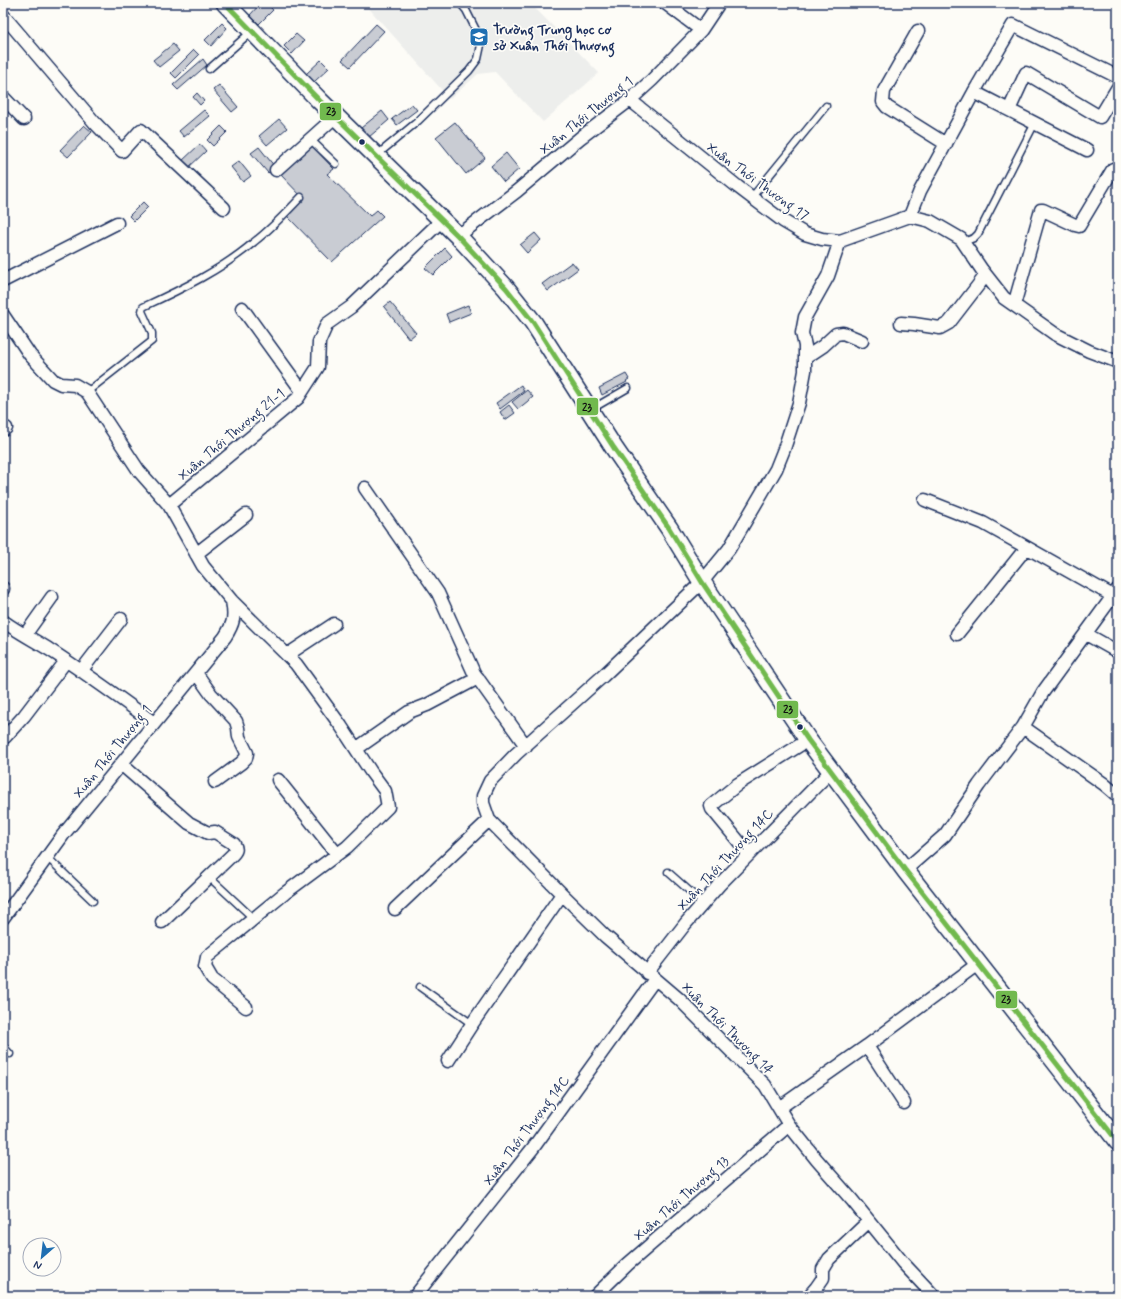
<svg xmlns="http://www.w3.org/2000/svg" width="1121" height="1299" font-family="Mynerve,sans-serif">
	<rect width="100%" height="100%" fill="#fdfcf7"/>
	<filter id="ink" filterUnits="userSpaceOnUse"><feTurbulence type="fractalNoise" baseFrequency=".025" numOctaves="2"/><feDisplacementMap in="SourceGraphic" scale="8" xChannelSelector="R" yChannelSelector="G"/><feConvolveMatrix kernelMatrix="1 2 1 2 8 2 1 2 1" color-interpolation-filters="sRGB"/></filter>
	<g filter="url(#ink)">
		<!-- built -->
		<path fill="#edeeec" d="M 364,3 L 530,3 L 599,73 L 543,122 L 495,72 L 478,74 L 450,99 Z"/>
		<!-- building -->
		<path fill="#c9ccd3" stroke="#1b2f5e" d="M 261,3 L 266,3 L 273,10 L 259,24 L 250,15 Z
			M 222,23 L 227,28 L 211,46 L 205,40 Z
			M 376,24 L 384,31 L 350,67 L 342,60 Z
			M 296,34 L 304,41 L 292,54 L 284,46 Z
			M 173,44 L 179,51 L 159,67 L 153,60 Z
			M 194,50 L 199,55 L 176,78 L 171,73 Z
			M 203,59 L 207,65 L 178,90 L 173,85 Z
			M 321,60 L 329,68 L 314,82 L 306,74 Z
			M 219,85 L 238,107 L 232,112 L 213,90 Z
			M 197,93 L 204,101 L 200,105 L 193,97 Z
			M 412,104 L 417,110 L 397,125 L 392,119 Z
			M 204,110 L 210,116 L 184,137 L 179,131 Z
			M 382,111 L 389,120 L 369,137 L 361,128 Z
			M 279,119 L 287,128 L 267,145 L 259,136 Z
			M 455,122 L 485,158 L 466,174 L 436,137 Z
			M 84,125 L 92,132 L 68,157 L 60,150 Z
			M 221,126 L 227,132 L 213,146 L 207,140 Z
			M 200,144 L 206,151 L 187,169 L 181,162 Z
			M 312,146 L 334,169 L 327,174 L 370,216 L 377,210 L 383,216 L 332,262 L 287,216 L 303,198 L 280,174 Z
			M 259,147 L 275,167 L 268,173 L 251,153 Z
			M 506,153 L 519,169 L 504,182 L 491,166 Z
			M 239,161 L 251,176 L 243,182 L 231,167 Z
			M 143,202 L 148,207 L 134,221 L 129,216 Z
			M 535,233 L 541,240 L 527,253 L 520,245 Z
			M 445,248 L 452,256 L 433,275 L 425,268 Z
			M 572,262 L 578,269 L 548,291 L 542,284 Z
			M 390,302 L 416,333 L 409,339 L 384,307 Z
			M 468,305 L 471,313 L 449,322 L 446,314 Z
			M 626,374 L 629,379 L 626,381 L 627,382 L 602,395 L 599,388 Z
			M 521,385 L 524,391 L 500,409 L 496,403 Z
			M 527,390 L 533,397 L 518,409 L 512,402 Z
			M 509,405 L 515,413 L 505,420 L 500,412 Z"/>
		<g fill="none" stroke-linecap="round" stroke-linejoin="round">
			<!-- lane casing -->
			<g stroke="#1b2f5e" stroke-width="9">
				<path id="lane" d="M 209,69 L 251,32
					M 311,140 L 336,164
					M 377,155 L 418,121 L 469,71 L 478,59 L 481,45 L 477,32 L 466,10 L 460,3
					M 752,197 L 826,106
					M 963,242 L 974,238 L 978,234 L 1035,123
					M 87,392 L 152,341 L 152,333 L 142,311 L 143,307 C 180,290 223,269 254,242 C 271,229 286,213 301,197
					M 590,410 L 628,388
					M 47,857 L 93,901
					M 668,872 L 703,903
					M 209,877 L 254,919
					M 420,987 L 472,1024
					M 3,1046 L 10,1054"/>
			</g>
			<!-- street casing -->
			<g stroke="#1b2f5e" stroke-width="15">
				<path id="street" d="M 665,3 L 701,30
					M 3,15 L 95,123 L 122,151 L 141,130 L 224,208
					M 918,31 L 884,91 L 883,102 L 887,107 L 946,144
					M 974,92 L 1087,150
					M 3,97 L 24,119
					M 630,100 L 738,187 L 783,221 L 805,234 L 822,239 L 840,241 L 910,216 L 930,221 L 961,239 L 982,270 L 1004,298 L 1055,334 L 1089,351 L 1118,362
					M 1009,110 L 1026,73 L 1100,117 L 1118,87
					M 276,170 L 336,116
					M 910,216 L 920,191 L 974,92 L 1013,25 L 1118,77
					M 458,236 L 517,191 L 580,138 L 630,100 L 652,80 L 701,30 L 719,3
					M 840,241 L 828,276 L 805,317 L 802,333 L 805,346 L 805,371 L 799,403 L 784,449 L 776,469 L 729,549 L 702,582 L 603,676 L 516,754 L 490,781 L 483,796 L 483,803 L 489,820 L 562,894 L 605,936 L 679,999 L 765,1085 L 789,1125 L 817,1160 L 852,1200 L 903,1263 L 934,1296
					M 3,281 L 117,223
					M 1014,305 L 1041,210 L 1043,210 L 1075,225 L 1079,226 L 1113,169
					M 242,308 L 302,391
					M 3,315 L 30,355 L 53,380 L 61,384 L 75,385 L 87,392 L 139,471 L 169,505 L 203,566 L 232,601 L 296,664 L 341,726 L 371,772 L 385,791 L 388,807 L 347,847 L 285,893 L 207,957 L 205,967 L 212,979 L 246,1007
					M 901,323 L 914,324 L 940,328 L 949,323 L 986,275
					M 805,358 L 823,346 L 836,334 L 843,333 L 862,341
					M 3,430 L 6,428
					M 365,488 L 438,593 L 474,673 L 526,746
					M 925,500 L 983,523 L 1113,596
					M 169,505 L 298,398 L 318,367 L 319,342 L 327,324 L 351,307 L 441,221
					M 196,554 L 246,515
					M 3,588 L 3,589
					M 3,621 C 18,632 34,640 50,650 C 86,673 120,698 154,723
					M 957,634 L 1026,548
					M 1086,634 L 1118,652
					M 25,635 L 52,597
					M 287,655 L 334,624
					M 81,671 L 121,619
					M 196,673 L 211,694 L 236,721 L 238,728 L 239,737 L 247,753 L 246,758 L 241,763 L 215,782
					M 1023,727 L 1104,784 L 1118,796
					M 3,738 L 5,737 L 24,716 L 66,661
					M 356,749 L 409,712 L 427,705 L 478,678
					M 121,764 L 189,823 L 208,833 L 215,832 L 234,844 C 237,849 236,851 232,855 L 162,922
					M 278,780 L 337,854
					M 749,854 L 712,809 L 711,806 L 738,784 L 808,740
					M 905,870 L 945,835 L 979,785 L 1023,727 L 1043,692 L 1118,589
					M 395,909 L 489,820
					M 3,918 L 63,835 L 225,637 C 234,623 235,617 232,601
					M 647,973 L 686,923 L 719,885 L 831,771
					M 867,1046 L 904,1103
					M 448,1061 L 472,1024 L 562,894
					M 779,1108 L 867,1046 L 979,963
					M 415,1296 L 533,1148 L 655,979
					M 595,1296 L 628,1264 L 789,1125
					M 809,1296 L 816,1288 L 823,1278 L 823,1269 L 829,1259 L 869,1221"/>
			</g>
			<!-- secondary casing -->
			<g stroke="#1b2f5e" stroke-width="20">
				<path id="secondary" d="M 225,3 L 320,101 L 458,236 L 506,288 L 533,322 L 614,448 L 669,528 L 702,582 L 808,740 L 905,870 L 1118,1142"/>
			</g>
			<!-- lane -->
			<use href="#lane" stroke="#fdfcf7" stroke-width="6"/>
			<!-- street -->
			<use href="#street" stroke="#fdfcf7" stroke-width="12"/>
			<!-- secondary -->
			<use href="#secondary" stroke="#fdfcf7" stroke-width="17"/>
			<!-- bus-1 casing -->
			<g stroke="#fdfcf7" stroke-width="8">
				<path id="bus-1" d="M 225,3 L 320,101 L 458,236 L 506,288 L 533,322 L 614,448 L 669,528 L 702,582 L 808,740 L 905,870 L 1118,1142"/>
			</g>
			<!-- bus-1 -->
			<use href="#bus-1" stroke="#71b94e" stroke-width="5"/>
		</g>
	</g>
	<!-- icons -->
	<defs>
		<g id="school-square" transform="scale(1)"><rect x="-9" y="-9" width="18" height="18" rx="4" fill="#1f6fb2" stroke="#fdfcf7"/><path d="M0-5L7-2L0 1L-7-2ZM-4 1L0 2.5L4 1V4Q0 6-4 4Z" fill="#fff"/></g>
	</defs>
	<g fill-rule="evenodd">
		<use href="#school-square" x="479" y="37"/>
	</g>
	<!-- markers -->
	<g fill="#1b2f5e" stroke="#fdfcf7" stroke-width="1.5">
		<circle cx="362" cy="142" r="3.5"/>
		<circle cx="800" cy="727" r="3.5"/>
	</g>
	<g text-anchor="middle" stroke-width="3.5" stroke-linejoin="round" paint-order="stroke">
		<!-- poi labels -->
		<g font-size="14" font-weight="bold" fill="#1b2f5e" stroke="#fdfcf7" text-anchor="start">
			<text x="493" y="34">Trường Trung học cơ<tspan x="493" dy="16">sở Xuân Thới Thượng</tspan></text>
		</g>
		<!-- street labels -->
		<g font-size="14" fill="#1b2f5e" stroke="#fdfcf7">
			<text transform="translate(586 115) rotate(-39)" y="5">Xuân Thới Thượng 1</text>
			<text transform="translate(758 181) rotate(36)" y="5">Xuân Thới Thượng 17</text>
			<text transform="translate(231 434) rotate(-40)" y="5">Xuân Thới Thượng 21-1</text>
			<text transform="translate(112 751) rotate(-51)" y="5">Xuân Thới Thượng 1</text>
			<text transform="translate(725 859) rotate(-47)" y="5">Xuân Thới Thượng 14C</text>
			<text transform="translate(728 1028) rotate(45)" y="5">Xuân Thới Thượng 14</text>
			<text transform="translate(526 1130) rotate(-53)" y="5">Xuân Thới Thượng 14C</text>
			<text transform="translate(681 1198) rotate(-41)" y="5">Xuân Thới Thượng 13</text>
		</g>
	</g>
	<g stroke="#fdfcf7" stroke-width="1.5">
		<rect x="319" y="102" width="23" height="19" rx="4" fill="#71b94e"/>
		<rect x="576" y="397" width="23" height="19" rx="4" fill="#71b94e"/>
		<rect x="776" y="700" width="23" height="19" rx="4" fill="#71b94e"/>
		<rect x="995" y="990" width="23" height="19" rx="4" fill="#71b94e"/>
	</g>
	<g font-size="11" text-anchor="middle" font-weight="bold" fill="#111">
		<text x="331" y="115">23</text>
		<text x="587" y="411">23</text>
		<text x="788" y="713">23</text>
		<text x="1006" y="1003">23</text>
	</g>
	<!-- margin -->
	<rect width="1121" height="1299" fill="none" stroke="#fdfcf7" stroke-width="16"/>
	<rect x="8" y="8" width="1105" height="1283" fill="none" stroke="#1b2f5e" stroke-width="1.5" filter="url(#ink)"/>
	<!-- north arrow -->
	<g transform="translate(42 1257) rotate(208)"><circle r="19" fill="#fdfcf7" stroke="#a3aaba"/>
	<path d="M0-3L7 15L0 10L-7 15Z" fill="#1f6fb2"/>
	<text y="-6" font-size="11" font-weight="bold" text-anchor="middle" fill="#1b2f5e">N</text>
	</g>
</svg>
